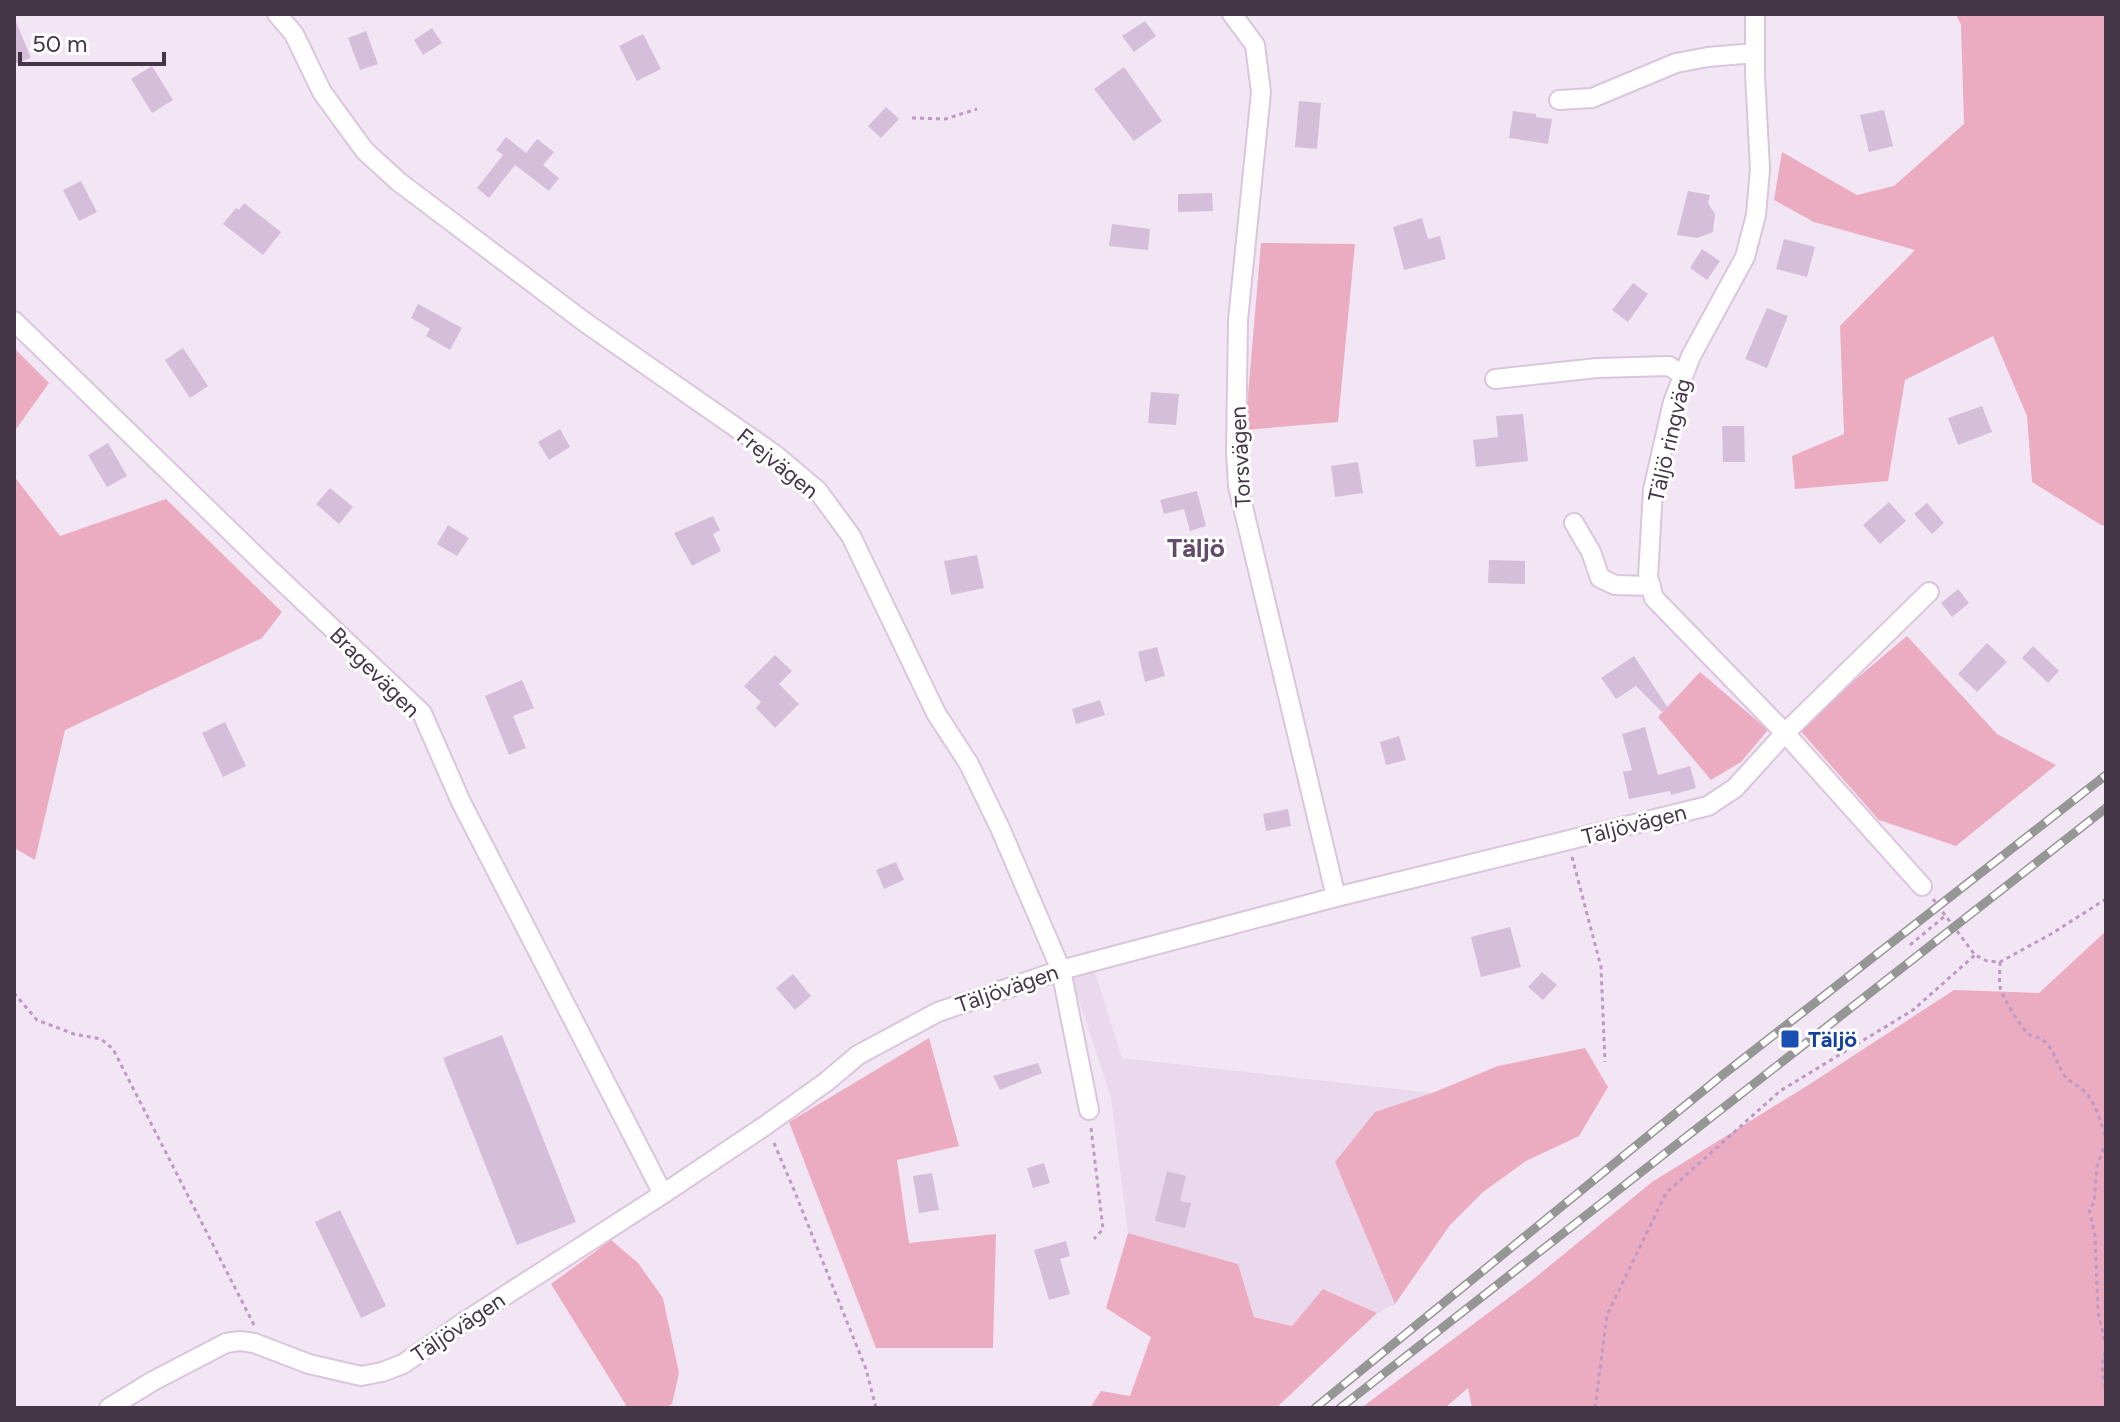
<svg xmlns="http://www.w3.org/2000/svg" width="2120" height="1422" font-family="Figtree,sans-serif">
	<rect width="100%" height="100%" fill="#f3e6f4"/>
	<!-- residential -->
	<path fill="#ead8ec" d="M 1095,972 L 1122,1058 L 1432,1093 L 1375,1112 L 1335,1162 L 1395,1304 L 1377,1313 L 1324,1289 L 1292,1326 L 1254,1316 L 1238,1264 L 1128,1233 L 1111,1098 L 1072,978 Z"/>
	<!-- green -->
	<path fill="#ebacc1" d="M 1956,14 L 2106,14 L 2106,526 L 2101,525 L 2032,482 L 2027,416 L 1993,336 L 1905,380 L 1888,481 L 1795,489 L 1792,456 L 1844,434 L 1840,326 L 1915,250 L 1814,222 L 1774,200 L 1782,152 L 1857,195 L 1894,186 L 1964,124 L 1961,25 Z
		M 1261,243 L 1355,244 L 1338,422 L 1245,430 Z
		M 14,348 L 49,383 L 14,432 Z
		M 14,476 L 60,536 L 166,499 L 282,612 L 262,638 L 65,730 L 35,860 L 14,848 Z
		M 1907,636 L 1997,734 L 2056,765 L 1956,846 L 1879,820 L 1798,728 Z
		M 1700,672 L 1768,730 L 1741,762 L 1711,780 L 1658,717 Z
		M 2106,931 L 2106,1408 L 1472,1408 L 1468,1388 L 1445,1408 L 1361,1408 L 1531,1281 L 1652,1182 L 1810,1084 L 1954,990 L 2039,993 Z
		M 929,1038 L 959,1146 L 897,1160 L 909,1243 L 996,1234 L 993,1348 L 876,1348 L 789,1122 Z
		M 1585,1048 L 1608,1087 L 1579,1136 L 1526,1161 L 1483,1192 L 1450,1225 L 1395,1304 L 1335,1162 L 1375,1112 L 1432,1093 L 1498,1066 Z
		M 1128,1233 L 1238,1264 L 1254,1317 L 1292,1326 L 1323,1289 L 1377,1313 L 1276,1408 L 1090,1408 L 1101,1391 L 1130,1396 L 1151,1337 L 1106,1308 Z
		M 611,1240 L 638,1263 L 663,1298 L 679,1373 L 672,1404 L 665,1408 L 621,1408 L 626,1405 L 551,1284 Z"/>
	<!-- building -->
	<path fill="#d5beda" d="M 14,17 L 31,58 L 14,64 Z
		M 1145,21 L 1156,36 L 1134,52 L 1122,36 Z
		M 432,28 L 442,43 L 423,55 L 414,40 Z
		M 366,31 L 378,64 L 360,70 L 348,38 Z
		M 643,34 L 661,69 L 637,81 L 619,46 Z
		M 152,66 L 173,100 L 152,113 L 131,79 Z
		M 1124,67 L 1162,121 L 1134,141 L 1094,89 Z
		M 1299,101 L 1321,103 L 1317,149 L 1295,147 Z
		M 886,107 L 899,119 L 881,138 L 868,126 Z
		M 1884,110 L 1893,146 L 1869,152 L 1860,115 Z
		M 1513,111 L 1536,114 L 1536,117 L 1552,119 L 1548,144 L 1509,138 Z
		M 506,137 L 526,153 L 537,139 L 554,152 L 543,165 L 559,178 L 549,191 L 515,165 L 489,198 L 477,188 L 503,155 L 496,150 Z
		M 81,181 L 97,212 L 79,221 L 63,190 Z
		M 1688,191 L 1710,195 L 1708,203 L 1715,214 L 1713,232 L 1697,238 L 1677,235 Z
		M 1212,193 L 1213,211 L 1178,212 L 1178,194 Z
		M 244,203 L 281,232 L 263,255 L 223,224 L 236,208 L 239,210 Z
		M 1422,218 L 1428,239 L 1440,236 L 1446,259 L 1404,270 L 1393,227 Z
		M 1112,224 L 1150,229 L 1148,250 L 1109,246 Z
		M 1784,239 L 1815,247 L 1807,277 L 1776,269 Z
		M 1702,249 L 1720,261 L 1707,280 L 1690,268 Z
		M 1633,283 L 1648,294 L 1628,322 L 1612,310 Z
		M 418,304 L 462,328 L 450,350 L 426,336 L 430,329 L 411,318 Z
		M 1767,308 L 1788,316 L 1767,368 L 1745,359 Z
		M 183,348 L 208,386 L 190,398 L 165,360 Z
		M 1151,392 L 1179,394 L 1176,425 L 1148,423 Z
		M 1982,406 L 1992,432 L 1958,445 L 1948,418 Z
		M 1523,414 L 1528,461 L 1476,467 L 1473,440 L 1498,437 L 1496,416 Z
		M 1722,426 L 1744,426 L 1745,462 L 1723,462 Z
		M 560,429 L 570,447 L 549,460 L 538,442 Z
		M 108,443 L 127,476 L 107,487 L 88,455 Z
		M 1358,462 L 1363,493 L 1335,497 L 1331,466 Z
		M 330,488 L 353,507 L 339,524 L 316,504 Z
		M 1197,491 L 1206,526 L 1190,531 L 1184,509 L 1164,514 L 1160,500 Z
		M 1889,502 L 1906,521 L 1880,544 L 1863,525 Z
		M 1927,503 L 1944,523 L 1932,534 L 1914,514 Z
		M 713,516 L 720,530 L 713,534 L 721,551 L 692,566 L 674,533 Z
		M 448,525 L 469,538 L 457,556 L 437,544 Z
		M 977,555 L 984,588 L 951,595 L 944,561 Z
		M 1489,560 L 1525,561 L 1525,584 L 1488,583 Z
		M 1958,589 L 1969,603 L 1952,617 L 1941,603 Z
		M 1987,643 L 2007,662 L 1977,692 L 1958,674 Z
		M 2033,646 L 2059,671 L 2048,683 L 2022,658 Z
		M 1157,647 L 1165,676 L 1145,682 L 1138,652 Z
		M 775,655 L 792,671 L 779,684 L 799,704 L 775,728 L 756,708 L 761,702 L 744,686 Z
		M 1634,656 L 1668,708 L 1662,712 L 1636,686 L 1616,699 L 1601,678 Z
		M 522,680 L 534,708 L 513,716 L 526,748 L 509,755 L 485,696 Z
		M 1100,700 L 1105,715 L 1076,724 L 1072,709 Z
		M 225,722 L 246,766 L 223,777 L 202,733 Z
		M 1645,727 L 1658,775 L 1690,766 L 1696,788 L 1671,795 L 1670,791 L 1629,799 L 1623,772 L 1632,770 L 1622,734 Z
		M 1399,736 L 1406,760 L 1386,765 L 1380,742 Z
		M 1288,809 L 1291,826 L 1266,831 L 1263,814 Z
		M 896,862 L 904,880 L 884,889 L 876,870 Z
		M 1510,927 L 1521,967 L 1481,977 L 1471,937 Z
		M 1542,972 L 1557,985 L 1543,1000 L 1528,987 Z
		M 793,974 L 811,996 L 795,1010 L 776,988 Z
		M 502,1035 L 576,1222 L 517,1245 L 443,1058 Z
		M 1038,1063 L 1042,1073 L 1000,1090 L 993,1076 Z
		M 1044,1163 L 1050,1183 L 1033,1188 L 1027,1168 Z
		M 1167,1171 L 1186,1176 L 1180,1201 L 1191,1203 L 1185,1228 L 1155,1221 Z
		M 932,1173 L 939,1210 L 919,1213 L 913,1176 Z
		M 340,1210 L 386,1306 L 361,1318 L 315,1222 Z
		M 1066,1241 L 1070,1256 L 1060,1259 L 1070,1294 L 1049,1300 L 1034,1250 Z"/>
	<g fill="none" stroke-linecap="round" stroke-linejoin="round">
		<!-- minor casing -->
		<g stroke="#dbc5de" stroke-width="22">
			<path id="minor" d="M 277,14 L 294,34 L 322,92 L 351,132 L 365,151 L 399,182 L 586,323 L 774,454 L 818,491 L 851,536 L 936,713 L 969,764 L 1000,828 L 1061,970 L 1089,1110
				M 1232,14 L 1255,45 L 1261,92 L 1238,320 L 1236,452 L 1238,486 L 1336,897
				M 1755,14 L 1755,75 L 1760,169 L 1756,215 L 1745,257 L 1691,356 L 1673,402 L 1653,490 L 1648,577 L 1654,598 L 1785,733 L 1922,886
				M 1559,100 L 1592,98 L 1676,63 L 1708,57 L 1755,53
				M 14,321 L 262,562 L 422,713 L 461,802 L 663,1194
				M 1495,379 L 1597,368 L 1669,366 L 1683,375
				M 1574,523 L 1591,552 L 1600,578 L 1615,585 L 1651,586
				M 109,1408 L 153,1381 L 226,1343 L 240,1341 L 254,1343 L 309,1364 L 361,1376 L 382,1372 L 403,1364 L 464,1322 L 663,1194 L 766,1125 L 826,1082 L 858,1055 L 938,1012 L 1061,970 L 1336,897 L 1708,806 L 1735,788 L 1785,733 L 1929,592"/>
		</g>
		<!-- path -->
		<path stroke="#bd99c3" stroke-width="3" stroke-dasharray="4 4" stroke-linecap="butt" d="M 912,118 L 945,119 L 977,109
			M 1572,857 L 1601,967 L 1605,1062
			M 1933,899 L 1975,955 L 1987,961 L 2000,962 L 2051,934 L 2106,899
			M 1910,945 L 1945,916
			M 2000,962 C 2000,970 1999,980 2000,987 C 2003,998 2021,1029 2030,1035 C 2036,1038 2041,1037 2046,1043 C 2055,1053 2057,1063 2064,1075 C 2069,1082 2076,1084 2083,1090 C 2095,1100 2102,1125 2106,1140
			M 14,993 L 37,1020 L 74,1034 L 101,1039 L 113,1049 L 254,1325
			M 1091,1128 L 1103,1229 L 1094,1239
			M 2106,1141 L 2097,1167 L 2094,1203 L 2089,1209 L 2095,1235 L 2098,1312 L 2106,1346 L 2102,1367 L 2106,1395
			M 774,1143 L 794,1190 L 866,1369 L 876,1408
			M 1595,1408 L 1607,1315 L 1666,1193 L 1780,1091 L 1913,1010 L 1975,955"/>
		<!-- minor -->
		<use href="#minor" stroke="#fff" stroke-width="18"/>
		<!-- rail casing -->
		<g stroke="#969696" stroke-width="9">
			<path id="rail" d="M 1315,1408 L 1720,1077 L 2106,775
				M 1340,1408 L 2106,808"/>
		</g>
		<!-- rail -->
		<use href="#rail" stroke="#fff" stroke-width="6" stroke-dasharray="18" stroke-linecap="butt"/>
	</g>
	<!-- markers -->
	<rect fill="#1a4fb4" stroke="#fff" stroke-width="3" x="1780" y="1029" width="20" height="20" rx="4"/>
	<g text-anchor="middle" stroke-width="6" stroke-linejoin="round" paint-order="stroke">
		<!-- street labels -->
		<g font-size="22" fill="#443547" stroke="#fff">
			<text transform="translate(1669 440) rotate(-77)" y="8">Täljö ringväg</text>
			<text transform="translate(1240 457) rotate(-93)" y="8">Torsvägen</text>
			<text transform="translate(778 463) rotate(39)" y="8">Frejvägen</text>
			<text transform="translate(375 672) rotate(45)" y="8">Bragevägen</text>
			<text transform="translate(1634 824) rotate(-14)" y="8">Täljövägen</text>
			<text transform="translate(1007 988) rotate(-19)" y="8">Täljövägen</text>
			<text transform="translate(458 1327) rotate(-34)" y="8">Täljövägen</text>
		</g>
		<!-- transit labels -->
		<g font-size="22" font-weight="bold" fill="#164399" stroke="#fff" text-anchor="start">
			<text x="1808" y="1047">Täljö</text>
		</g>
		<!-- quarter labels -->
		<g font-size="26" font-weight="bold" fill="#654b6b" stroke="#fff">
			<text x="1196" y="557">Täljö</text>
		</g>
	</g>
	<!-- border -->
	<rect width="2120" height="1422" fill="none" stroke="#443547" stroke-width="32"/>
	<!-- scale -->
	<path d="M20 52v12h144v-12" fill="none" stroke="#443547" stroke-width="4"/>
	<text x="32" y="52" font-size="24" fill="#443547" stroke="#ffffff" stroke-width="6" paint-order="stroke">50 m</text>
</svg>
